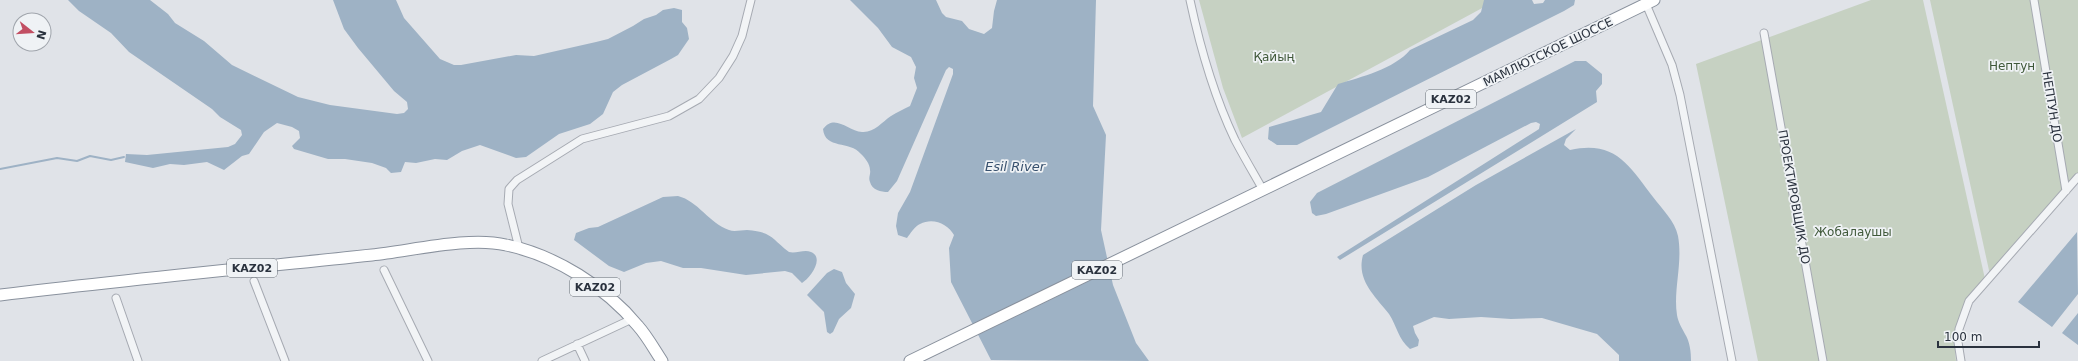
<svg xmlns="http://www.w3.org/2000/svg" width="2078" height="361" font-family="'DejaVu Sans',sans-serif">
	<rect width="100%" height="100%" fill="#e0e3e8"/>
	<!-- green -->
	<path fill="#c6d1c2" d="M 1199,0 L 1497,0 L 1242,138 L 1223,88 Z
		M 1871,0 L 1923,0 L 1985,279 C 1962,305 1952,324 1956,361 L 1758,361 L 1696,64 Z
		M 1930,0 L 2078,0 L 2078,173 L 1990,275 Z"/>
	<!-- water -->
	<path fill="#9eb2c5" d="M 68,0 L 150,0 L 168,14 L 175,23 L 204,41 L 232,65 L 298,97 L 330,105 L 397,114 L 404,113 L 408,109 L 407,102 L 394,91 L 358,48 L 344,29 L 333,0 L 396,0 L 404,18 L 440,59 L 454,65 L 461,65 L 516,55 L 534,56 L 596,42 L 608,39 L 633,26 L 644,19 L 656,15 L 663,10 L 674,8 L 682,10 L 682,22 L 687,28 L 689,39 L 678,55 L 671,59 L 622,85 L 613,92 L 603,114 L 590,124 L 559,134 L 526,157 L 516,158 L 480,145 L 462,151 L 447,160 L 435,159 L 416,163 L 405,162 L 401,172 L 391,173 L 386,168 L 372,163 L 345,159 L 328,159 L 294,149 L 292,146 L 300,138 L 299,131 L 292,127 L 277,123 L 264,132 L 249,154 L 242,156 L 224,170 L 207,162 L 184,165 L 170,164 L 153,168 L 125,162 L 126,154 L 147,155 L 228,147 L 235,144 L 242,135 L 241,130 L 220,117 L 212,109 L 129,52 L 111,33 L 79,11 Z
		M 850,0 L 936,0 L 942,13 L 946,17 L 962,21 L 969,29 L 984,34 L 992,28 L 994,11 L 997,0 L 1096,0 L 1093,106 L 1106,135 L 1101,230 L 1113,285 L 1136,343 L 1149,361 L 991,360 L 951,282 L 949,248 L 954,235 C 948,224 933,217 920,224 C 915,226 910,234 907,238 L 898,235 L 896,226 L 898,213 L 910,192 L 953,74 L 953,69 L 949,67 L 946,70 L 897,181 L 888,192 C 881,192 872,190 870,182 C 868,178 871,174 870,170 C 870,164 865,158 861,154 C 850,140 825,150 823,129 C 835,113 848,131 862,132 C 874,133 882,122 891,116 C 897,112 904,109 910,106 L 917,88 L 914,78 L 916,67 L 911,57 L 892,47 L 878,28 Z
		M 1484,0 L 1532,0 L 1534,4 L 1543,3 L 1545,0 L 1575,0 L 1574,5 L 1564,11 L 1297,145 L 1277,145 L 1268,139 L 1269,127 L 1321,112 L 1338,84 C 1361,77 1394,69 1410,50 L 1473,20 L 1481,12 Z
		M 1575,61 L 1586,61 L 1602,74 L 1602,84 L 1596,91 L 1597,102 L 1340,260 L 1337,257 L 1536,131 L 1539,129 L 1540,124 L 1536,122 L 1531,123 L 1428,177 L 1326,214 L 1316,216 L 1312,213 L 1310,202 L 1317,193 Z
		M 1576,129 L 1566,139 L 1564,145 L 1570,150 C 1616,140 1629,166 1653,197 C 1662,209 1675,221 1678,236 C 1683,263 1673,290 1677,315 C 1678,322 1682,328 1685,334 C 1690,342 1691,352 1691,361 L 1619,361 L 1619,355 L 1597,334 L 1542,318 L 1511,319 L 1481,317 L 1449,319 L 1434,317 L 1413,326 L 1415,333 L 1419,340 L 1418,346 L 1410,349 C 1398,339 1397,326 1389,314 C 1375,296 1356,280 1363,255 L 1476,185 Z
		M 678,196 C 698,201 709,223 729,230 C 734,232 741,230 747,230 C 772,232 771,238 789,252 C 796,254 804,249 811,252 C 825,258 810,278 802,283 L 792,273 L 785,271 L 746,275 L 701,268 L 683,268 L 661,261 L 646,263 L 624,272 L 609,266 L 574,240 L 576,233 L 589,228 L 598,227 L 663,197 Z
		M 2077,232 L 2078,294 L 2052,327 L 2018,302 Z
		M 834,269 L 842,272 L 846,283 L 855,294 L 851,308 L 839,319 L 833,332 L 830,334 L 827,332 L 824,312 L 807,295 L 827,273 Z
		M 2078,313 L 2078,345 L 2062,333 Z"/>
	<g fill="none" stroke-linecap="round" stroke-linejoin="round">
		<!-- stream -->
		<path stroke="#9eb2c5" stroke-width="2" d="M 0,169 L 57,158 L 77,161 L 90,156 L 111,160 L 124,157"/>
		<!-- minor casing -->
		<g stroke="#a6aab2" stroke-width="9">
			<path id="minor" d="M 1190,0 C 1200,47 1214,96 1235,140 C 1244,157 1254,174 1263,190
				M 2034,0 L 2066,191
				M 1646,4 L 1672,65 L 1680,95 L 1732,361
				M 1764,33 L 1823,361
				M 519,248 L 508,204 L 509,189 L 517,180 L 582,139 L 669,116 L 699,99 L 719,78 L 733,56 L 742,36 L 751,0
				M 384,270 L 428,361
				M 254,281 L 285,361
				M 116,298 L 138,361
				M 577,344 L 585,361
				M 542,361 L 632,319
				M 1961,361 L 1958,342 L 1959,329 L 1969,301 L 2078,177"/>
		</g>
		<!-- trunk casing -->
		<g stroke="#89919d" stroke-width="13">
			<path id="trunk" d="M 0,295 C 124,280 248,268 372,255 C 411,251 469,236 506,245 C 555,255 606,287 638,326 C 647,336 654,349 662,361
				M 910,361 L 1654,0"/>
		</g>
		<!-- minor -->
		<use href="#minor" stroke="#f2f4f6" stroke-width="7"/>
		<!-- trunk -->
		<use href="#trunk" stroke="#fff" stroke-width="11"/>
	</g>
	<g text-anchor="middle" stroke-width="3.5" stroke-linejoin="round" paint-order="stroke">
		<!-- shield labels -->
		<g fill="#eff2f5" stroke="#656c75" stroke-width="1">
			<rect x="1426" y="90" width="50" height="18" rx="3"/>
			<rect x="227" y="259" width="50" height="18" rx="3"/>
			<rect x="1072" y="261" width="50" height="18" rx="3"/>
			<rect x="570" y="278" width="50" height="18" rx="3"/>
		</g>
		<g font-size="11" font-weight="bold" fill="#2a323e">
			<text x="1451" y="103">KAZ02</text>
			<text x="252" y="272">KAZ02</text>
			<text x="1097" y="274">KAZ02</text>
			<text x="595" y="291">KAZ02</text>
		</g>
		<!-- street labels -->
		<g font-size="12" fill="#2a323e" stroke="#eff2f5">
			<text transform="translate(1548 52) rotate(-26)" y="4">МАМЛЮТСКОЕ ШОССЕ</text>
			<text transform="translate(2052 107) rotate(81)" y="4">НЕПТУН ДО</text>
			<text transform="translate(1794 197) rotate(80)" y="4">ПРОЕКТИРОВЩИК ДО</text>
		</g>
		<!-- park labels -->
		<g font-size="12" fill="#3f5839" stroke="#eff2f5">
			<text x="1274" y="61">Қайың</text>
			<text x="2012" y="70">Нептун</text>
			<text x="1853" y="236">Жобалаушы</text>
		</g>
		<!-- water labels -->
		<g font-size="13" font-style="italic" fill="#38516e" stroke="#eff2f5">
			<text x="1015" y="171">Esil River</text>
		</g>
	</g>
	<!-- north arrow -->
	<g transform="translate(32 32) rotate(107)"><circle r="19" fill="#eff2f5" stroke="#a0a5ac"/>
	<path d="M0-3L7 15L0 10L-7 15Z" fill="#c24f63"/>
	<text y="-6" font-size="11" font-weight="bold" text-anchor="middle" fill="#2a323e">N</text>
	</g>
	<!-- scale -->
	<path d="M1938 341v6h101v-6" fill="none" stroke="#2a323e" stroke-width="2"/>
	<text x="1944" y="341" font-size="12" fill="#2a323e" stroke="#eff2f5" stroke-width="3" paint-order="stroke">100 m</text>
</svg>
